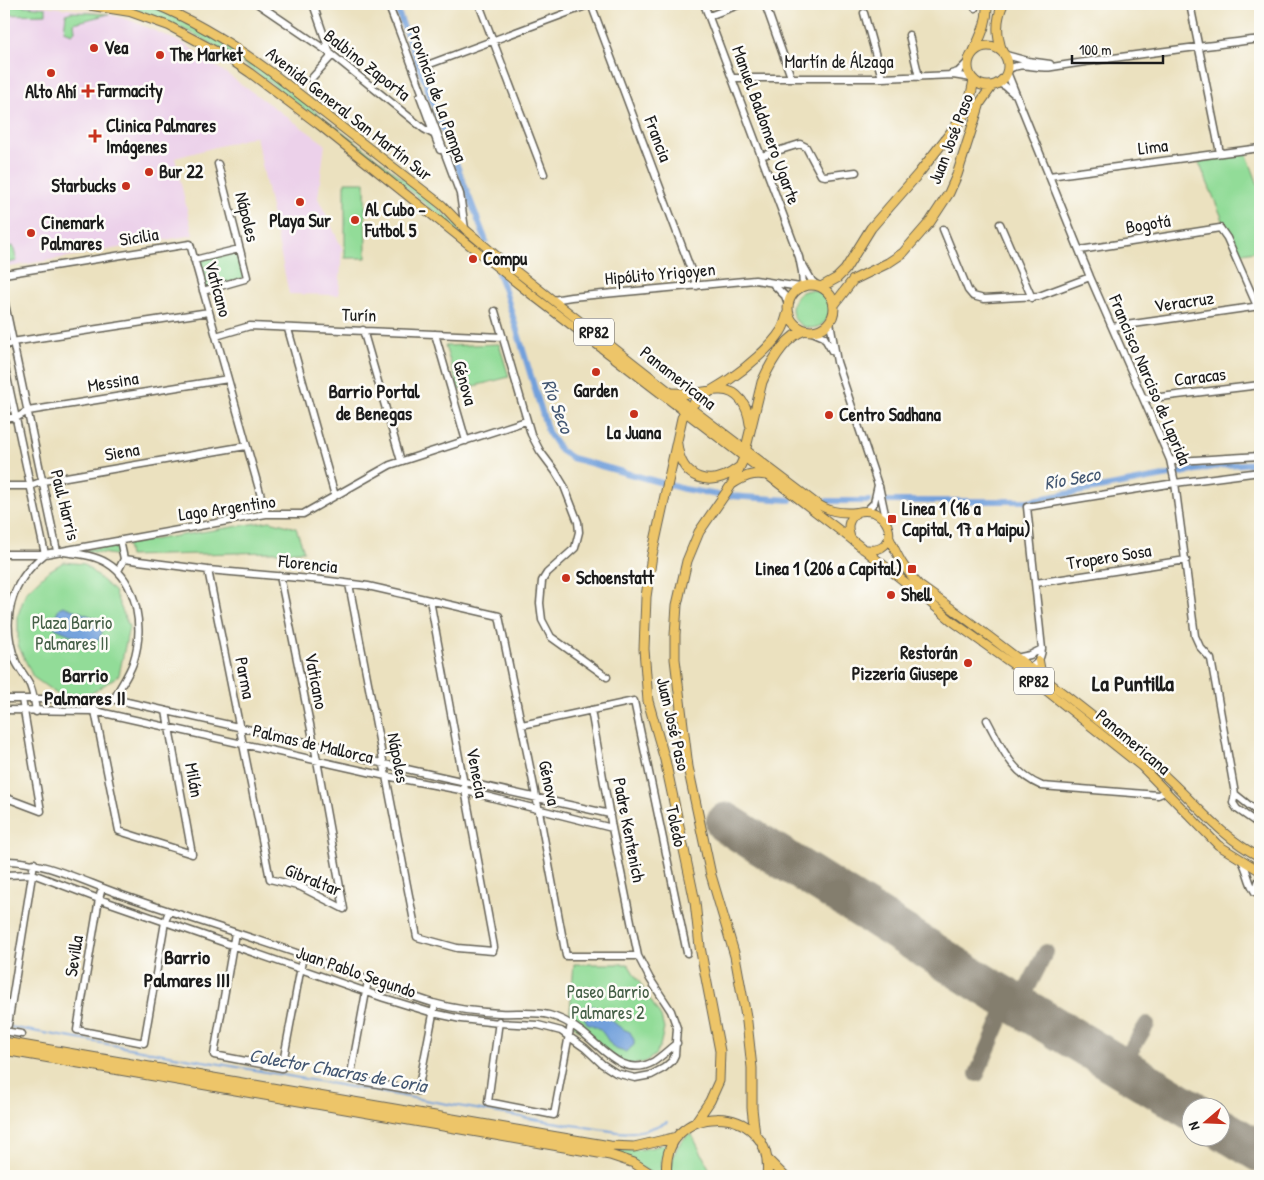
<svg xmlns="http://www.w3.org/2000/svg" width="1264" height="1180" font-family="'Patrick Hand',sans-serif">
	<rect width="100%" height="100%" fill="#fdfcf7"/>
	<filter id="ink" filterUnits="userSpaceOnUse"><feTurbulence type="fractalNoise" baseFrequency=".02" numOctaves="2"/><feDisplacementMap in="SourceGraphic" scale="10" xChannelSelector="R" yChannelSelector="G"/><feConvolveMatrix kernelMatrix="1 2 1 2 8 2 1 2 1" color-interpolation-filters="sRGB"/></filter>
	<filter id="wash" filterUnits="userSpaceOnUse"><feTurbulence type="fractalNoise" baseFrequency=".0096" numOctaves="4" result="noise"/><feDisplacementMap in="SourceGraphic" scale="20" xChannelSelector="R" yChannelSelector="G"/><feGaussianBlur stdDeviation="1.12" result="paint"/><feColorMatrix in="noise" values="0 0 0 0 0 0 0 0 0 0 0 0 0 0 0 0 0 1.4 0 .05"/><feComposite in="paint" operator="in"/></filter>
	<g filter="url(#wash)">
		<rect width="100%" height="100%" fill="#ebe1bf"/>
		<!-- built -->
		<path fill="#ecd1ea" d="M 4,4 L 28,4 L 109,14 L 132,21 L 185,44 L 325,144 L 318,198 L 342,248 L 339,295 L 289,294 L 256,136 L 175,158 L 193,235 L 4,268 Z"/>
		<!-- green -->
		<path fill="#92dc98" stroke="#577c5a" d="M 4,4 L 46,8 L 46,14 L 4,15 Z
			M 102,4 L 145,4 L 173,16 L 213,37 L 271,77 L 405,180 L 450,219 L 471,240 L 634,367 L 633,369 C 576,325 519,281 463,236 C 443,219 423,201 403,185 C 371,159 339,135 307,111 C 244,62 183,16 102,4 Z
			M 71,12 L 109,14 L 74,23 L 75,31 L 72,34 L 64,31 L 66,14 Z
			M 1246,152 L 1260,190 L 1260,250 L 1237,254 L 1198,160 Z
			M 345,182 L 365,182 L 366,258 L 345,258 Z
			M 13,246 L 17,261 L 4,264 L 4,248 Z
			M 239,249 L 247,277 L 203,291 L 194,260 Z
			M792 309a19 19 0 1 1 38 0a19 19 0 1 1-38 0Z
			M 499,344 L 509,377 L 459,390 L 445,346 Z
			M 270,521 L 296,528 L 304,551 L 129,556 L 127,544 Z
			M 118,545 L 120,556 L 82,550 Z
			M 64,562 L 84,564 L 114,591 L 129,627 L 119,675 L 89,695 L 57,694 L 33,677 L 18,645 L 18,615 L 26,592 L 47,572 Z
			M 574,964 L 628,964 L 661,1017 L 664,1029 L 660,1046 L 655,1055 L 645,1062 L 631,1065 L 617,1061 L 569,1022 Z
			M 691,1133 L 713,1176 L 672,1176 C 670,1159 676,1143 691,1133 Z
			M 668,1143 L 662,1159 L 661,1176 L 658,1176 L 608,1152 L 608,1150 C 630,1151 648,1150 668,1143 Z"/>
		<!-- water -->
		<path fill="#72a0db" stroke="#475e7c" d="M 63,606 L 101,620 C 103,629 103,640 92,644 L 55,628 L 54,619 L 59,608 Z
			M 589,1005 C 607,1009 611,1026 630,1032 L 634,1040 L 634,1045 L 626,1052 C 622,1051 617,1050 614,1048 C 603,1036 606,1030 587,1023 L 583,1015 L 583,1008 Z"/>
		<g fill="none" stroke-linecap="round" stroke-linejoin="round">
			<!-- stream -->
			<path stroke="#72a0db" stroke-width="2" d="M 10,1027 L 533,1119 L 618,1132 C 636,1134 651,1129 667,1122"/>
			<!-- canal -->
			<path stroke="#72a0db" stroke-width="6" d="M 395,4 L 486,241
				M 498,273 L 505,291 L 548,432 L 561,451 L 572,458 L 684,489 L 718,495
				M 730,496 L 790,500
				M 827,501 L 869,501
				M 887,501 L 1028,501 L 1224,465 L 1260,463"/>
			<!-- taxiway -->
			<path stroke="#847e6e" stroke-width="16" d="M 992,990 L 1011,995 L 1021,993
				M 1031,1013 L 1026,995 L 1027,989 L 1046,952
				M 1110,1061 L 1117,1063 L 1125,1060
				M 977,1074 L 1009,1000
				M 1133,1075 L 1126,1066 L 1125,1060 L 1147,1024"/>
			<!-- runway -->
			<path stroke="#847e6e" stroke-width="41" d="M 726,823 L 983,984 L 1192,1110
				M 1222,1129 L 1260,1152"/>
		</g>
	</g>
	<g filter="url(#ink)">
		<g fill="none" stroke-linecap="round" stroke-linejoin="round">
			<!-- minor casing -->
			<g stroke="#646155" stroke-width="9">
				<path id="minor" d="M 258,4 L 330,53 L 424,129 L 433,134
					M 388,4 L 395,22
					M 479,4 L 544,174
					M 591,4 L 697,286
					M 704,4 L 799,257 L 802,272 L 803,286
					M 765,4 L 791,77
					M 973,4 L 975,8
					M 1190,4 L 1220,153
					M 864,13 L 882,78
					M 709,16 L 741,4
					M 395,20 L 460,194 L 465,229
					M 909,35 L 919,77
					M 1006,55 L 1028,61 L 1050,64
					M 430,64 L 591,4
					M 1008,70 C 1022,60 1036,70 1052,67 C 1121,56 1191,48 1260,39
					M 1007,72 L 1090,277 L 1170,460 L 1175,483 L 1195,636 L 1200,647 L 1211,659 L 1235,794 L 1233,803 L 1237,809 L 1260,825
					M 951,74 L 958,72 L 968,62
					M 732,78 L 882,78 L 953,75 L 972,78
					M 311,79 L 330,58 L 330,53 L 313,4
					M 998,83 L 1005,86 L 1013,93
					M 420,96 L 440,150
					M 761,156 L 800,144 L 806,147 L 821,175 L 825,176 L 856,172
					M 1049,176 L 1260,148
					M 1000,224 L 1032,298
					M 943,229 L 968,290 L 973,296 L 984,299 L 1039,296 L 1090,277
					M 1080,250 L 1220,228 L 1227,238 L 1257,306
					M 194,260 L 239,249
					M 803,265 L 812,281 L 818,286
					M 4,274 L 190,244 L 266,514
					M 772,283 L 785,296 L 788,304
					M 203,291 L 245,279 L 247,277 L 218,164
					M 4,299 L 57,551
					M 553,300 L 571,297 L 755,280 L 800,287
					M 495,311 L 531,434 L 540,451 L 555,471 L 564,486 L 578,522 L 579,532 L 575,548 L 547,573 L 542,581 L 540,603 L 542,620 L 551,637 L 607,677
					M 830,322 L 837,362 L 878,485 L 874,503 L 866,511
					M 1112,327 L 1260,306
					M 288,329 L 335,496
					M 363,330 L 401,461
					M 810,331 L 824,337 L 832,351
					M 435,334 L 466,441
					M 216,336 L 250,326 L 503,337
					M 4,347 L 12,342 L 209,312
					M 4,363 L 45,554
					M 1144,399 L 1260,385
					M 4,418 L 16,418 L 28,411 L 228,379
					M 1170,460 L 1178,461 L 1260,456
					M 4,486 L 30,486 L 43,481 L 246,446
					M 879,486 L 887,523
					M 120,540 L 124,559
					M 63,552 C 78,554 94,555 107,563 C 139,582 144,631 133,663 C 128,677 119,687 114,700
					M 4,554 L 45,554 L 266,514 L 303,514 L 390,465 L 526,421
					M 208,570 L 270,879 L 301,887 L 344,909 L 314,744 L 280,576
					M 118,571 L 124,559 L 208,570 L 322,580 L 368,586 L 499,616 L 539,811 L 566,956 L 638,956
					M 1036,583 L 1186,560
					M 349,584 L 417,937 L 457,948 L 493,951 L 494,947 L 430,600
					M 1016,658 L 1030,655 L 1042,649
					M 1027,668 C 1037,666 1041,659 1042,649 L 1027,507 L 1175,483 L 1260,472
					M 4,699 L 91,699 L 118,700 L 314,744 L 384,764 L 610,814
					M 22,699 L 41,811
					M 91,699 L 95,711 L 119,831 L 192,854 L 166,711
					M 4,710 L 95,711 L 386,776 L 466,791 L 612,828
					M 36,712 C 35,703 33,693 30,685 C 26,677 20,670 16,662 C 0,620 10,582 45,554
					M 987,720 C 1002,748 1011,773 1042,786 L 1158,795 L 1167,791
					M 522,725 L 634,701 L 687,953
					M 1235,794 L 1260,814
					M 4,797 L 41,811
					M 4,861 C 40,859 87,883 122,895 C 182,916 242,934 302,955 C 345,971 388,989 433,1003 C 454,1009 478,1012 500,1013 C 516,1014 533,1011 549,1015 C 560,1018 570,1023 579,1030 C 601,1045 622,1079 653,1062 C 661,1057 669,1049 677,1043
					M 1242,861 C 1248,871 1248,882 1255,892
					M 4,875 L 33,874 L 99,899 L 384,998 L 433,1013 L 461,1019 L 499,1023 L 538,1025 L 561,1031 L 585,1048 L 602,1064 L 616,1073 L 635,1078 L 651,1075 L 664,1068 L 672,1061 L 675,1055 L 677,1028 L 671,1011 L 650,979 L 638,956 L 612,828 L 591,710
					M 102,888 L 99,899 L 77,1030 L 144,1043 L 165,922 L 169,911
					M 1255,892 L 1260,877
					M 235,933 L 214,1055 L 282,1068 L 303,956
					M 368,981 L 350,1079 L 418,1091 L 435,1004
					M 499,1021 L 488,1102 L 554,1115 L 571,1024
					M 8,1025 L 34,863
					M 4,1031 L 22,1034"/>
			</g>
			<!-- major casing -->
			<g stroke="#646155" stroke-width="10">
				<path id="major" d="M 80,4 L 130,12 L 169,26 L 225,56 L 250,73 L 318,124 L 532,295 L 851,539
					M 154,4 C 196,21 234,45 271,72 L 442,205 L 466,230 L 498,257 L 684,403 L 813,501 C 827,511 839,514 857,512
					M 889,537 C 898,557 904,569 919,585 C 956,611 993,639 1029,667 C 1071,699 1113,732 1154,766 C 1190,796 1217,835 1260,857
					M 863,549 C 904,557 893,503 857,512 C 847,521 847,527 851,539 L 915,590 L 952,621 L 1018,668 L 1141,766 L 1218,845 L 1260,871
					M 1039,661 L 1042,677"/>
			</g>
			<!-- highway casing -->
			<g stroke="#646155" stroke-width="11">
				<path id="highway" d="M968 66a20 20 0 1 1 40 0a20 20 0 1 1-40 0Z
					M 974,51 C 981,35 988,22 987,4
					M 1002,51 C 996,34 996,20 1003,4
					M788 308a23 23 0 1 1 46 0a23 23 0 1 1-46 0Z
					M 821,287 L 837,278 L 845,270 L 871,228 L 919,173 L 962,118 L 969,104 L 974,80
					M 834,305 L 853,280 L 888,263 L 903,253 L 930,222 L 949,193 L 957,175 L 980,103 L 992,86
					M 672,393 C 680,393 688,394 696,393 C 704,393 711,390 719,390 C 739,389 748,407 750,424
					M 677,444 C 681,480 711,489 738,468
					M 732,484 C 743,477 753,472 766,475
					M 4,1042 L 610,1146 L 634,1147 L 677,1137
					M 4,1050 L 610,1155 L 634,1163 L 654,1176
					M 695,1123 L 710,1101 L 719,1081 L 720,1051 L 700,947 L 695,902 L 690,878 L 665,760 L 648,701 L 644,649 L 646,597 L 652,555 L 682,418 C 693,398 713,391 730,379 C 746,368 771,347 781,331 C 785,325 786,318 788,312
					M 755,1135 L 752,1108 L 752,1068 L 747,1022 L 735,956 L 711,875 L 688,767 L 675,659 L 675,635 L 677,605 L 687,561 L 699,532 L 732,484 L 743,460 L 762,382 C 770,364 785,337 805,330
					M 767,1159 L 784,1176
					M 667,1176 C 658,1100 776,1099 767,1176"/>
			</g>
			<!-- minor -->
			<use href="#minor" stroke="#fff" stroke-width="6"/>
			<!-- major -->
			<use href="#major" stroke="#edc569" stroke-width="8"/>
			<!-- highway -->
			<use href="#highway" stroke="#edc569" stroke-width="9"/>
		</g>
	</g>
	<!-- markers -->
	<g fill="#c8321e" stroke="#fdfcf7" stroke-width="2">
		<circle cx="94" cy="48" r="5"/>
		<circle cx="160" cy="55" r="5"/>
		<circle cx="51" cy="73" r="5"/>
		<path d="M85.5 83.5h5v5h5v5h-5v5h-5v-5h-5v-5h5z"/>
		<path d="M92.5 128.5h5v5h5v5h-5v5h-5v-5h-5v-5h5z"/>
		<circle cx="149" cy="172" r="5"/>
		<circle cx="126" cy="186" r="5"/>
		<circle cx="300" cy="202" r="5"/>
		<circle cx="355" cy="220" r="5"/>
		<circle cx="31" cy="233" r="5"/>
		<circle cx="473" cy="259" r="5"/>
		<circle cx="596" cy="372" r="5"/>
		<circle cx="634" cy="414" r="5"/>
		<circle cx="829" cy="415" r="5"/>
		<rect x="887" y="514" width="10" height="10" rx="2.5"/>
		<rect x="907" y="564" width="10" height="10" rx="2.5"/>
		<circle cx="566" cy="578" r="5"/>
		<circle cx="891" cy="595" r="5"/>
		<circle cx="968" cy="663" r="5"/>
	</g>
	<g text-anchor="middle" stroke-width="5" stroke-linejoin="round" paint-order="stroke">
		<!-- shield labels -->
		<g fill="#fdfcf7" stroke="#605f5e" stroke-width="1">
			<rect x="574" y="318.5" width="40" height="27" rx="4"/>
			<rect x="1014" y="667.5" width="40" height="27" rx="4"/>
		</g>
		<g font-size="16" font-weight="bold" fill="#1c1c1c">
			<text x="594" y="338">RP82</text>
			<text x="1034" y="687">RP82</text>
		</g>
		<!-- poi labels -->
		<g font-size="18" font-weight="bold" fill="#1c1c1c" stroke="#fdfcf7" text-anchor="start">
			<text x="104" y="54">Vea</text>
			<text x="170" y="61">The Market</text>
			<text x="98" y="97">Farmacity</text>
			<text x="51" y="98" text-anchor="middle">Alto Ahí</text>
			<text x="106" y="132">Clinica Palmares<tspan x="106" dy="21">Imágenes</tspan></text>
			<text x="159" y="178">Bur 22</text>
			<text x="116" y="192" text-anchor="end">Starbucks</text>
			<text x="365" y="216">Al Cubo -<tspan x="365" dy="21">Futbol 5</tspan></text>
			<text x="300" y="227" text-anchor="middle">Playa Sur</text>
			<text x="41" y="229">Cinemark<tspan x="41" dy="21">Palmares</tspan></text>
			<text x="483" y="265">Compu</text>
			<text x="596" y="397" text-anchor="middle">Garden</text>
			<text x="839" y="421">Centro Sadhana</text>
			<text x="634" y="439" text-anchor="middle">La Juana</text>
			<text x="902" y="515">Linea 1 (16 a<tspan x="902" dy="21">Capital, 17 a Maipu)</tspan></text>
			<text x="902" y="575" text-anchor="end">Linea 1 (206 a Capital)</text>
			<text x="576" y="584">Schoenstatt</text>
			<text x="901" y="601">Shell</text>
			<text x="958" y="659" text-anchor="end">Restorán<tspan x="958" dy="21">Pizzería Giusepe</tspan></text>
		</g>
		<!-- street labels -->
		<g font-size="18" fill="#1c1c1c" stroke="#fdfcf7">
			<text x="839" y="68">Martín de Álzaga</text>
			<text transform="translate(367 65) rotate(38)" y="6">Balbino Zaporta</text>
			<text transform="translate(437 94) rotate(70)" y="6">Provincia de La Pampa</text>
			<text transform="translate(349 114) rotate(38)" y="6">Avenida General San Martín Sur</text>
			<text transform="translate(766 125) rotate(70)" y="6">Manuel Baldomero Ugarte</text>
			<text transform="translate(658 139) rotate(69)" y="6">Francia</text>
			<text transform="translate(951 139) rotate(-69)" y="6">Juan José Paso</text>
			<text transform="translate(1153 147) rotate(-7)" y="6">Lima</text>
			<text transform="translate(247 217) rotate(76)" y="6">Nápoles</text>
			<text transform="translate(1148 224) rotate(-9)" y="6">Bogotá</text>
			<text transform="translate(139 237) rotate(-9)" y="6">Sicilia</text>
			<text transform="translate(660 274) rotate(-5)" y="6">Hipólito Yrigoyen</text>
			<text transform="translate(218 289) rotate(75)" y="6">Vaticano</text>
			<text transform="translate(1184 302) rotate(-8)" y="6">Veracruz</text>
			<text transform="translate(359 315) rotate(2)" y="6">Turín</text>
			<text transform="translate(1200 377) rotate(-7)" y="6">Caracas</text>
			<text transform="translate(678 378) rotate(38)" y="6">Panamericana</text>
			<text transform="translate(1150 380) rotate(67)" y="6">Francisco Narciso de Laprida</text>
			<text transform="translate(113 382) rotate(-9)" y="6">Messina</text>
			<text transform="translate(465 383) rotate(74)" y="6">Génova</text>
			<text transform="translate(122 452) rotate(-10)" y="6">Siena</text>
			<text transform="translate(65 505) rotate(76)" y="6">Paul Harris</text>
			<text transform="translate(227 508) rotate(-8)" y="6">Lago Argentino</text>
			<text transform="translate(1109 557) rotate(-9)" y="6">Tropero Sosa</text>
			<text transform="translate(308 564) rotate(6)" y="6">Florencia</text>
			<text transform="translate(245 678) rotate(79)" y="6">Parma</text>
			<text transform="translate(316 681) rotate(79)" y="6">Vaticano</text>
			<text transform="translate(673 724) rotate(77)" y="6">Juan José Paso</text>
			<text transform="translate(1133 742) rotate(40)" y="6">Panamericana</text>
			<text transform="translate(313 744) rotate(13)" y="6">Palmas de Mallorca</text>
			<text transform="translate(398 758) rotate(79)" y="6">Nápoles</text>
			<text transform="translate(477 773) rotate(79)" y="6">Venecia</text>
			<text transform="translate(194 780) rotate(80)" y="6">Milán</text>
			<text transform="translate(549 783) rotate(78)" y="6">Génova</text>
			<text transform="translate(676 826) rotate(78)" y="6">Toledo</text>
			<text transform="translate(629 830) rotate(79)" y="6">Padre Kentenich</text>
			<text transform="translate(313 880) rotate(22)" y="6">Gibraltar</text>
			<text transform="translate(74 956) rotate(-81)" y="6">Sevilla</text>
			<text transform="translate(356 972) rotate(19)" y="6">Juan Pablo Segundo</text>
		</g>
		<!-- park labels -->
		<g font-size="18" fill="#455f47" stroke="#fdfcf7">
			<text x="72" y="629">Plaza Barrio<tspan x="72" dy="21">Palmares II</tspan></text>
			<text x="608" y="998">Paseo Barrio<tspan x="608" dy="21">Palmares 2</tspan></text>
		</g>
		<!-- neighbourhood labels -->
		<g font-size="19" font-weight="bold" fill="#1c1c1c" stroke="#fdfcf7">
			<text x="374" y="398">Barrio Portal<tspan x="374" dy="22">de Benegas</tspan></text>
		</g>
		<!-- water labels -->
		<g font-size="19" font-style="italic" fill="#435772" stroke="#fdfcf7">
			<text transform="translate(558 406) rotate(69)" y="7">Río Seco</text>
			<text transform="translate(1072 478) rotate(-10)" y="7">Río Seco</text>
			<text transform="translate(338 1070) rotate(10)" y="7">Colector Chacras de Coria</text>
		</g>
		<!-- quarter labels -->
		<g font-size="20" font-weight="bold" fill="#1c1c1c" stroke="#fdfcf7">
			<text x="85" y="682">Barrio<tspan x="85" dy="23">Palmares II</tspan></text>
			<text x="187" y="964">Barrio<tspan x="187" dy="23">Palmares III</tspan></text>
		</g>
		<!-- district labels -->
		<g font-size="22" font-weight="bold" fill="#1c1c1c" stroke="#fdfcf7">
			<text x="1133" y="691">La Puntilla</text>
		</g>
	</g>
	<!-- margin -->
	<rect width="1264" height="1180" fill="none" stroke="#fdfcf7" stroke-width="20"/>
	<!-- north arrow -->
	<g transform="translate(1206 1122) rotate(251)"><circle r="24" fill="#fdfcf7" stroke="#a3a29f"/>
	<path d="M0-4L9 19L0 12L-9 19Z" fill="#c8321e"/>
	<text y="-8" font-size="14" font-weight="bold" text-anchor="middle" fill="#1c1c1c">N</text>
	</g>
	<!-- scale -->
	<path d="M1072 55v8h91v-8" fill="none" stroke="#1c1c1c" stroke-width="2.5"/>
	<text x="1079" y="55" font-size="15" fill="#1c1c1c" stroke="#fdfcf7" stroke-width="4" paint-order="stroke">100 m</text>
</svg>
